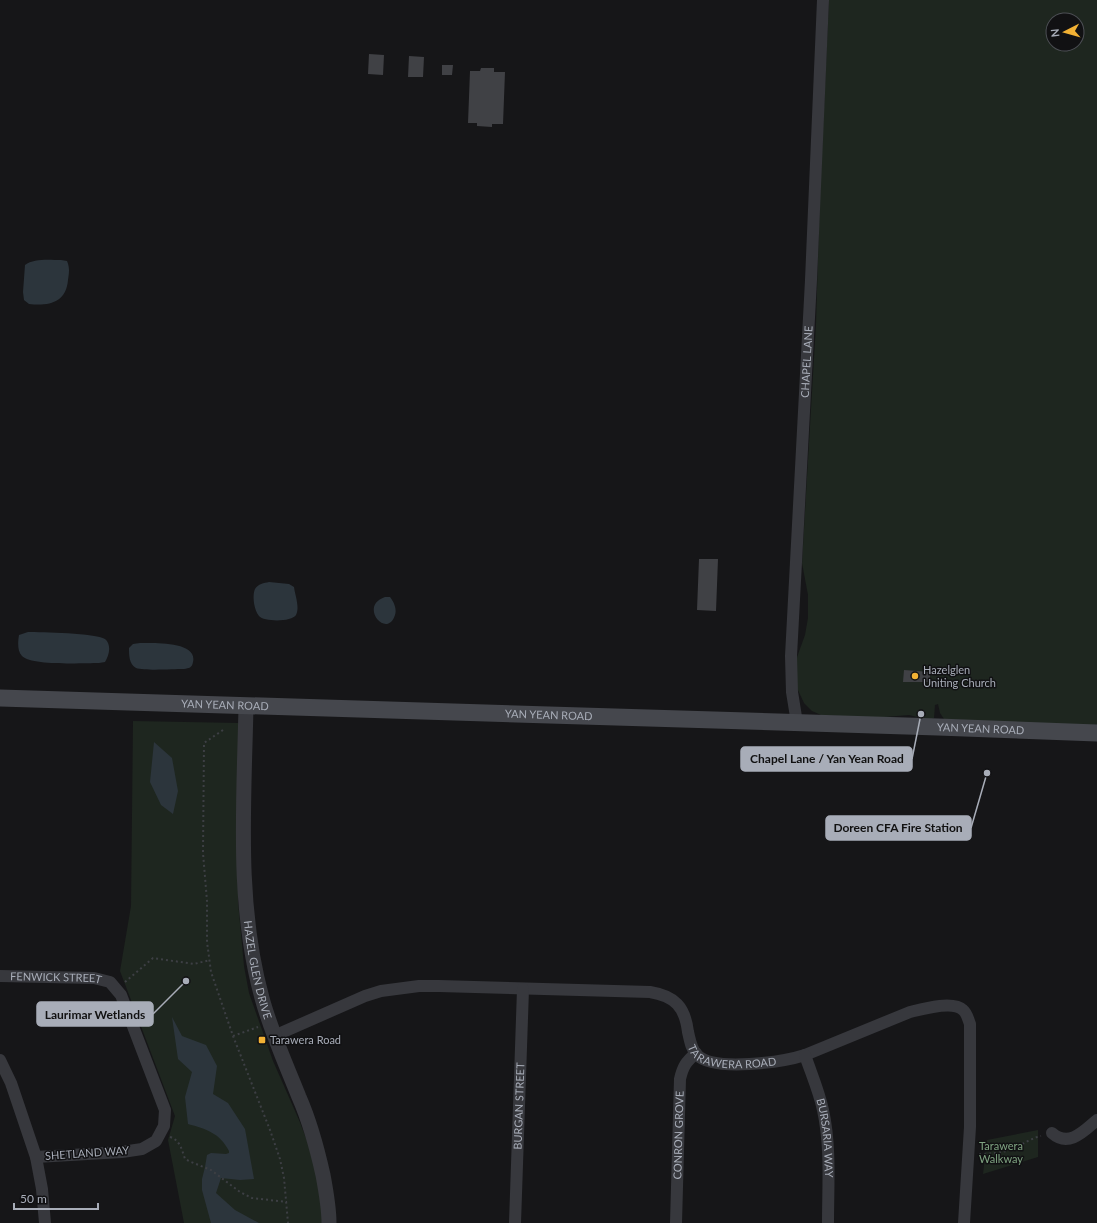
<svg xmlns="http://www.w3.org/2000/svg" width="1097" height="1223" font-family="Lato,sans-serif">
	<rect width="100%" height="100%" fill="#161618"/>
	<!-- green -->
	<path fill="#1e261f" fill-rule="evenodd" d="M 829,0 L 1097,0 L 1097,727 L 944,719 L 940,713 L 938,704 L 935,705 L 934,718 L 929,720 L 909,715 L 873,718 L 821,715 L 812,711 L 804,703 L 797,688 L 796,660 L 805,635 L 808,618 L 808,595 L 802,563 L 816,324 L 820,193 ZM 1053,20 L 1077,20 L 1077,44 L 1053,44 Z
		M 133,721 L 239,723 L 238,902 L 244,966 L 249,993 L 273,1061 L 299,1120 L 310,1148 L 315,1166 L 324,1223 L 184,1223 L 168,1140 L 175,1116 L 120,971 L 131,906 Z
		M 1038,1130 L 1038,1157 L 983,1174 L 987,1140 Z"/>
	<!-- water -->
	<path fill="#2c353c" d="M 61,260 L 67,261 C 70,268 69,273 68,280 C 66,303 49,306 29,304 L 24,300 L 23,292 L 25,265 C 34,258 50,260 61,260 Z
		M 269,582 L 289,584 L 294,587 C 295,595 300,607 296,615 C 292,622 264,622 259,616 C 254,610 252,596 255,589 C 258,584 264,583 269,582 Z
		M 385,597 L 390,597 C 394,602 397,609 395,615 C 387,640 358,606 385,597 Z
		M 28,632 C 41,632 96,633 105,639 C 112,645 109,656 105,662 L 99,663 C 84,663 31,666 22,656 C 17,651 18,641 19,635 Z
		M 140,643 C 153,643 198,641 193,662 C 192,668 189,668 184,669 C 173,669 145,671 136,668 C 129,664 129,655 129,648 L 133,644 Z
		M 154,742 L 172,758 L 178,791 L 173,814 L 161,805 L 150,782 Z
		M 172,1017 L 182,1036 L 206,1045 L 217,1066 L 213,1094 L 228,1103 L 245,1129 L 254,1179 L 240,1180 L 221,1178 L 216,1193 L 235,1210 L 259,1223 L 211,1223 L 202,1190 L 202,1179 L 205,1167 L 207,1155 L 211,1153 L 226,1154 L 229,1153 L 229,1151 C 220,1133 206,1129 188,1124 L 185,1097 L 192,1072 L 178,1059 Z"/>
	<!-- building -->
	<path fill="#404145" d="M 369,54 L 384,55 L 383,75 L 368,74 Z
		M 409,56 L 424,57 L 423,77 L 408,77 Z
		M 442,65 L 453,65 L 452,75 L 442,75 Z
		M 481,68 L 494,68 L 494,72 L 505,72 L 503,124 L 492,124 L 492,127 L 477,126 L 477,123 L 468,123 L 470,71 L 480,71 Z
		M 699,559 L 718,559 L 716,611 L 697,610 Z
		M 904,670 L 930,672 L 930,682 L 903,682 Z"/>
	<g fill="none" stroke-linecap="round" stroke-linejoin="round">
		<!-- path -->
		<path stroke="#3d3f44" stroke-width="2" stroke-dasharray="2 3" stroke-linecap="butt" d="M 223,730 L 204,743 L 203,853 L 207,901 L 207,942 L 211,972 L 233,1036 L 270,1130 L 280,1159 L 284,1178 L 288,1223
			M 125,982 L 153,958 L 194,964 L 210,960
			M 233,1036 L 258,1027
			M 170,1137 C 180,1140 182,1150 185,1159 L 191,1162 L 211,1170 L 240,1192 L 252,1198 L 287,1202
			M 979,1154 C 991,1154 1004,1153 1014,1148 C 1024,1144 1031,1138 1041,1136"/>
		<!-- minor -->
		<g stroke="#37383d" stroke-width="12">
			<path id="s1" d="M 797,723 L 792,692 L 791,656 L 811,280 L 823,0"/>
			<path id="s2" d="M 0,976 L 94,978 L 110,982 L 121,995 L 165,1110 L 164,1126 L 156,1141 L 142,1149 L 122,1152 L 36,1157"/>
			<path id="s3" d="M 274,1036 L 365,996 L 381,991 L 419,986 L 439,986 L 650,992 C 675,996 685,1007 688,1032 C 690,1040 691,1049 697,1055 C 714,1072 783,1062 805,1055 L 910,1012 C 922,1009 953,1000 963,1010 C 967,1013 968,1019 970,1024 L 970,1127 L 964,1223"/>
			<path id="s4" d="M 805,1055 C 811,1073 819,1091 823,1110 C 831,1147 828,1185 828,1223"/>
			<path d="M 0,1060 L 11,1083 L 36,1157 L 42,1189 L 45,1223"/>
			<path d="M 1052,1133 C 1069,1148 1084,1131 1097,1120"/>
			<path id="s5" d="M 515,1223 L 523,989"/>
			<path id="s6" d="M 676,1223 L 680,1079 C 683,1066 686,1062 696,1053"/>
		</g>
		<!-- tertiary -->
		<path stroke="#37383d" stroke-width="15" id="s7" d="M 246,706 C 244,804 236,903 262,998 C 271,1032 286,1064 299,1097 C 310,1122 317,1148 323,1175 C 326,1191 329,1207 329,1223"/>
		<!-- secondary -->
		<path stroke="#45474d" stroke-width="17" id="s8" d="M 0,698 L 938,727 L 1097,733"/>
	</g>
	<!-- markers -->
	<g fill="#f2b134" stroke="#111113" stroke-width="1.5">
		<circle cx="915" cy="676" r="4"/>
		<rect x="258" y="1036" width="8" height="8" rx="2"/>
	</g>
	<g text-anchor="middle" stroke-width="3" stroke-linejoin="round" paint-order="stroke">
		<!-- street labels -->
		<g font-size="11" fill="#a8adb8" stroke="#111113">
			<text dy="4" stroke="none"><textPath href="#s1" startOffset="362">CHAPEL LANE</textPath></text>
			<text dy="4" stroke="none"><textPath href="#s8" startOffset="225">YAN YEAN ROAD</textPath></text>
			<text dy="4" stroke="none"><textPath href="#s8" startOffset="549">YAN YEAN ROAD</textPath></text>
			<text dy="4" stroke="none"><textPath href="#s8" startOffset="981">YAN YEAN ROAD</textPath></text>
			<text dy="4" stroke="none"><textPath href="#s7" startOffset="265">HAZEL GLEN DRIVE</textPath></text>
			<text dy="4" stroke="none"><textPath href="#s2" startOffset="56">FENWICK STREET</textPath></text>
			<text dy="4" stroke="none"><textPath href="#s3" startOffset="506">TARAWERA ROAD</textPath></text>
			<text dy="4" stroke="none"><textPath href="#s5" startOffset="117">BURGAN STREET</textPath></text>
			<text dy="4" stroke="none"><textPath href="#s6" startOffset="88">CONRON GROVE</textPath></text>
			<text dy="4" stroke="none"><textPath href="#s4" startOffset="86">BURSARIA WAY</textPath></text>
			<text transform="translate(87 1153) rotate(-4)" y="4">SHETLAND WAY</text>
		</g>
		<!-- poi labels -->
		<g font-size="11" fill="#a8adb8" stroke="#111113" text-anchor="start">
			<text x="923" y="674">Hazelglen<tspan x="923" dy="13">Uniting Church</tspan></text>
			<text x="270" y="1044">Tarawera Road</text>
		</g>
		<!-- park labels -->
		<g font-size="11" fill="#7fa381" stroke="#111113">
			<text x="1001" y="1150">Tarawera<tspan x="1001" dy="13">Walkway</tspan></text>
		</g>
	</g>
	<!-- callouts -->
	<path fill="none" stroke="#a8adb8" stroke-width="1.5" d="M921 714L912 759M987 773L971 828M186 981L153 1014"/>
	<g fill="#a8adb8" stroke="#111113" stroke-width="1.5">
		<circle cx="921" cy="714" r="4"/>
		<circle cx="987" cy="773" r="4"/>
		<circle cx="186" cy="981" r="4"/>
	</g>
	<g fill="#a8adb8" stroke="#a8adb8" stroke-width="1.5">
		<rect x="741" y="747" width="171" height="24" rx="4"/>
		<rect x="826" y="816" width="145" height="24" rx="4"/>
		<rect x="37" y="1002" width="116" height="24" rx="4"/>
	</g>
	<g font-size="12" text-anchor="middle" font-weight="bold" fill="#111">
		<text x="827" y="763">Chapel Lane / Yan Yean Road</text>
		<text x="898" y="832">Doreen CFA Fire Station</text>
		<text x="95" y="1019">Laurimar Wetlands</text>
	</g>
	<!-- north arrow -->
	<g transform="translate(1065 32) rotate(264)"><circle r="19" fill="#111113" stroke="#4d4f55"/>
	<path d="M0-3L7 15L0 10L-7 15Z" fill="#f2b134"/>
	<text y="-6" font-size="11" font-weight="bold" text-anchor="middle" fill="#a8adb8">N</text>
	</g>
	<!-- scale -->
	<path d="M14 1203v6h84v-6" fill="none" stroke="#a8adb8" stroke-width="2"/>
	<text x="20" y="1203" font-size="12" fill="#a8adb8" stroke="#111113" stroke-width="3" paint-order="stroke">50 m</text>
</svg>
